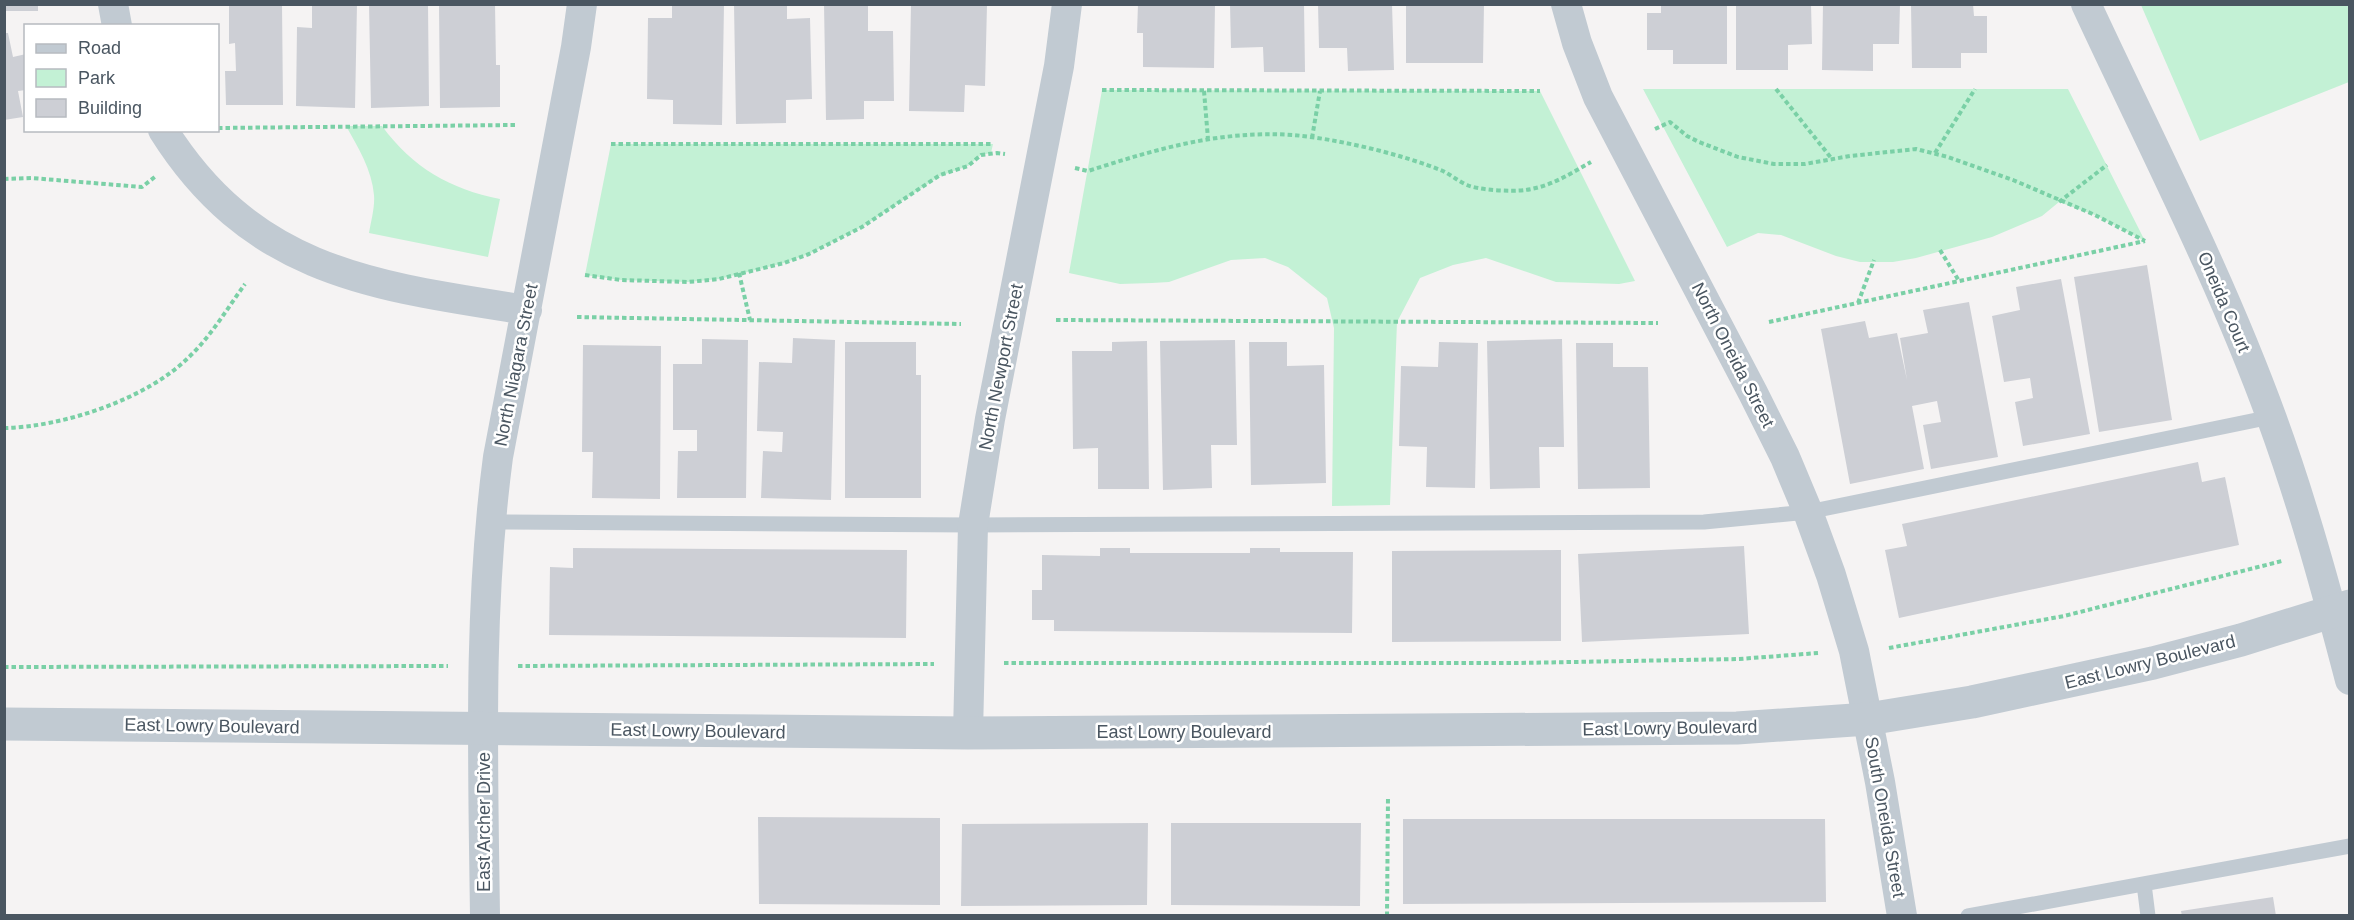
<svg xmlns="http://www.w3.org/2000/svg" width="2354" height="920" font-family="Helvetica,sans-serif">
	<rect width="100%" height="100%" fill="#f5f3f3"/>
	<!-- green -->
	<path fill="#c3f1d5" d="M 2141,5 L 2349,5 L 2349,82 L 2200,141 Z
		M 1643,89 L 2068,89 L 2145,241 L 2095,215 L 2059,202 L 2042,216 L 1992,237 L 1916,258 L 1893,262 L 1860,262 L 1836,256 L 1781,235 L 1758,233 L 1727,247 Z
		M 1102,90 L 1540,91 L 1635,281 L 1619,284 L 1556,282 L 1486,258 L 1453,265 L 1420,278 L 1397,322 L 1390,505 L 1332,506 L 1334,328 L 1327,298 L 1288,267 L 1265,258 L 1231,260 L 1169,282 L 1152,283 L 1120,284 L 1069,273 Z
		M 346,126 L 382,126 C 413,168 450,189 500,199 L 488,257 L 369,233 C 371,221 375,207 374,195 C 372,170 358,147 346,126 Z
		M 611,144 L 993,144 L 991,153 L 981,155 L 968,166 L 940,176 L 862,227 L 809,254 L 784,263 L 719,279 L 688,282 L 621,280 L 585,275 Z"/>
	<!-- building -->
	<path fill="#cdcfd5" d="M 4,4 L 38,4 L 38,11 L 4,11 Z
		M 229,4 L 282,4 L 283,105 L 226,105 L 225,71 L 236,71 L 235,43 L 229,44 Z
		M 312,4 L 357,4 L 355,108 L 296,106 L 297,27 L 312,28 Z
		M 369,4 L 428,4 L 429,106 L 371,108 Z
		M 439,4 L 495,4 L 496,65 L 500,65 L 500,107 L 440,108 Z
		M 672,4 L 724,4 L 722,125 L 673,124 L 673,100 L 647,99 L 648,18 L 672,18 Z
		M 734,4 L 787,4 L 787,19 L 810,18 L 812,99 L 786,100 L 786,123 L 736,124 Z
		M 824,4 L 868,4 L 868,31 L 893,31 L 894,101 L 864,101 L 864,119 L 826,120 Z
		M 911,4 L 987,5 L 985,86 L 965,85 L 964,112 L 909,111 Z
		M 1138,4 L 1215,4 L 1214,68 L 1143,67 L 1143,33 L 1137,33 Z
		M 1230,4 L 1304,4 L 1305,72 L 1264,72 L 1263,47 L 1231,48 Z
		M 1318,4 L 1392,4 L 1394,70 L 1348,71 L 1347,48 L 1319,48 Z
		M 1406,4 L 1484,4 L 1483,63 L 1406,63 Z
		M 1661,4 L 1727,4 L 1727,64 L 1673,64 L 1673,50 L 1647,50 L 1647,13 L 1661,13 Z
		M 1736,4 L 1811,4 L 1812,44 L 1788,45 L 1788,70 L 1736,70 Z
		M 1823,4 L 1900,4 L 1899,44 L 1873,44 L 1873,71 L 1822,70 Z
		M 1911,4 L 1973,4 L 1974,16 L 1987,16 L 1987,53 L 1961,53 L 1961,68 L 1912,68 Z
		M 4,33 L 8,33 L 13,57 L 26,54 L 26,90 L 18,91 L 23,117 L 4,120 Z
		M 2147,265 L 2172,420 L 2099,432 L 2074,277 Z
		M 2061,279 L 2090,434 L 2023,446 L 2015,402 L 2033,398 L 2030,378 L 2004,382 L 1992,316 L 2020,310 L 2016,287 Z
		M 1969,302 L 1998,457 L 1931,469 L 1923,425 L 1941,422 L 1937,401 L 1912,406 L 1924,469 L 1850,484 L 1821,329 L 1865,321 L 1869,338 L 1897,333 L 1907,380 L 1900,338 L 1928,333 L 1923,310 Z
		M 793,338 L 835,340 L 831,500 L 761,498 L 763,451 L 782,452 L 783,432 L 757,431 L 759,362 L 792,363 Z
		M 702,339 L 748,340 L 746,498 L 677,498 L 678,451 L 697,451 L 697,430 L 673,430 L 673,364 L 702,364 Z
		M 1562,339 L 1564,447 L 1539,447 L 1540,488 L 1490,489 L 1487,341 Z
		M 1235,340 L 1237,445 L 1211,445 L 1212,488 L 1163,490 L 1160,341 Z
		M 1147,341 L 1149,489 L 1098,489 L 1098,448 L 1073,449 L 1072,351 L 1112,351 L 1112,342 Z
		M 845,342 L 916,342 L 916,375 L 921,375 L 921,498 L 845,498 Z
		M 1249,342 L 1287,342 L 1287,366 L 1324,365 L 1326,483 L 1251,485 Z
		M 1439,342 L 1478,343 L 1475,488 L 1426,487 L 1427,447 L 1399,446 L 1401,366 L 1438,367 Z
		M 1576,343 L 1613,343 L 1613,367 L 1648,367 L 1650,488 L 1578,489 Z
		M 583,345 L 661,346 L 660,499 L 592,498 L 593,452 L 582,452 Z
		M 2198,462 L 2202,482 L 2225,477 L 2239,545 L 1899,618 L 1885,550 L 1907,546 L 1902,524 Z
		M 1744,546 L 1749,634 L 1582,642 L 1578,554 Z
		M 573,548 L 907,550 L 906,638 L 549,635 L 550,567 L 573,568 Z
		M 1100,548 L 1130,548 L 1130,553 L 1250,553 L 1250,548 L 1280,548 L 1280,552 L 1353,552 L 1352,633 L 1054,631 L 1054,620 L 1032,620 L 1032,590 L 1042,590 L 1042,555 L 1100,556 Z
		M 1561,550 L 1561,641 L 1392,642 L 1392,551 Z
		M 758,817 L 940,818 L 940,905 L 759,904 Z
		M 1403,819 L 1825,819 L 1826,902 L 1403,904 Z
		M 1148,823 L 1147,905 L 961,906 L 962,824 Z
		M 1171,823 L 1361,823 L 1360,906 L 1171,905 Z
		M 2273,897 L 2276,916 L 2182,916 L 2181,911 Z"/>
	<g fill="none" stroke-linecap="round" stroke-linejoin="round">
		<!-- path -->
		<path stroke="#7ad0a6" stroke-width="4" stroke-dasharray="4.5 3" stroke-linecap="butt" d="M 1776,89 L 1832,159
			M 1102,90 L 1540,91
			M 1204,91 L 1208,139
			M 218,128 L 515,125
			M 1655,129 L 1670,122 L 1687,136 L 1699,142 L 1738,157 L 1774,164 L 1805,164 L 1850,156 L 1916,149 L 1948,157 L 2013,180 L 2095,215 L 2145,241
			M 1312,138 L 1320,91
			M 611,144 L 993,144
			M 1935,153 L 1975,89
			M 1075,168 L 1088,171 C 1157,149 1220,130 1293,135 C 1338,139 1401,154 1443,171 C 1451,175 1458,181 1467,185 C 1478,190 1512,192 1525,190 C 1550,187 1570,174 1591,162
			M 4,179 L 31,178 L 142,187 L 156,176
			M 2059,202 L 2107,165
			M 1940,250 L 1959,281
			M 739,273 L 750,320
			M 585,275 L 621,280 L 688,282 L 719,279 L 784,263 L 809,254 L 862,227 L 940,175 L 968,166 L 981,155 L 997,153 L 1005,154
			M 1858,303 L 1874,260
			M 577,317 L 961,324
			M 1056,320 L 1658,323
			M 1769,322 L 2145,241
			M 4,428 C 63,427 147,399 189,357 C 211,336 227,309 245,284
			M 1889,648 L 2064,616 L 2282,561
			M 1004,663 L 1517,663 L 1739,659 L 1818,653
			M 518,666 L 934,664
			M 4,667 L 448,666
			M 1387,916 L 1388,797"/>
		<!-- service -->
		<path stroke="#c1cad2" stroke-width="15" d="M 490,522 L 973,525 L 1704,522 L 1808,512 L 2271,417
			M 2144,884 L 2148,916
			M 1968,916 L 2350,846"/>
		<!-- minor -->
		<path stroke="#c1cad2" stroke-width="30" d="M 113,4 L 117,26
			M 1566,4 L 1577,43 L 1598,97 L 1753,393 L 1785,457 L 1808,512 L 1831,575 L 1854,651 L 1880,782 L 1902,916
			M 2086,4 C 2150,142 2220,276 2272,419 C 2303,504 2327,592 2350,680
			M 163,130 C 253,273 374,286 527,310
			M 968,733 L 973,525 L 990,419 L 1059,66 L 1067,4
			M 485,916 C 483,763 478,608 498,457 L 576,47 L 582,4"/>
		<!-- tertiary -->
		<path stroke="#c1cad2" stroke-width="33" d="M 4,724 L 968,733 L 1737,728 L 1868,719 L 1972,702 L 2153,663 L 2241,640 L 2350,606"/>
	</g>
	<g text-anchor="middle" stroke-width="5" stroke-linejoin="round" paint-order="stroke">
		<!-- street labels -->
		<g font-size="18" fill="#4a5661" stroke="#fff">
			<text transform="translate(2224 302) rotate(67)" y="6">Oneida Court</text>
			<text transform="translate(1733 355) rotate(63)" y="6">North Oneida Street</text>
			<text transform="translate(516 365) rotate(-79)" y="6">North Niagara Street</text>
			<text transform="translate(1001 367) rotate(-79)" y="6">North Newport Street</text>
			<text transform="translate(2150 662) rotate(-14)" y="6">East Lowry Boulevard</text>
			<text transform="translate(212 726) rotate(1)" y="6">East Lowry Boulevard</text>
			<text transform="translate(1670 728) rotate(-1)" y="6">East Lowry Boulevard</text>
			<text transform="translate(698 731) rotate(1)" y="6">East Lowry Boulevard</text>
			<text x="1184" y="738">East Lowry Boulevard</text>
			<text transform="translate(1885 817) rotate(80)" y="6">South Oneida Street</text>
			<text transform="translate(484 822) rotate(-90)" y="6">East Archer Drive</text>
		</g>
	</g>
	<!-- border -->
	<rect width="2354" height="920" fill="none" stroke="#4a5661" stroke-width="12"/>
	<!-- legend -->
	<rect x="24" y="24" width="195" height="108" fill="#ffffff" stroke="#b7bbc0" stroke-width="1.5"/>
	<rect x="36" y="44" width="30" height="9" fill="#c1cad2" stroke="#b7bbc0" stroke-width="1.5"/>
	<text x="78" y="54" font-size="18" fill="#4a5661">Road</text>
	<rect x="36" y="69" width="30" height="18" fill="#c3f1d5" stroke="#b7bbc0" stroke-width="1.5"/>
	<text x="78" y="84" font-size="18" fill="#4a5661">Park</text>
	<rect x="36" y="99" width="30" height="18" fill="#cdcfd5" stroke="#b7bbc0" stroke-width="1.5"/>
	<text x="78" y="114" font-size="18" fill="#4a5661">Building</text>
</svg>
